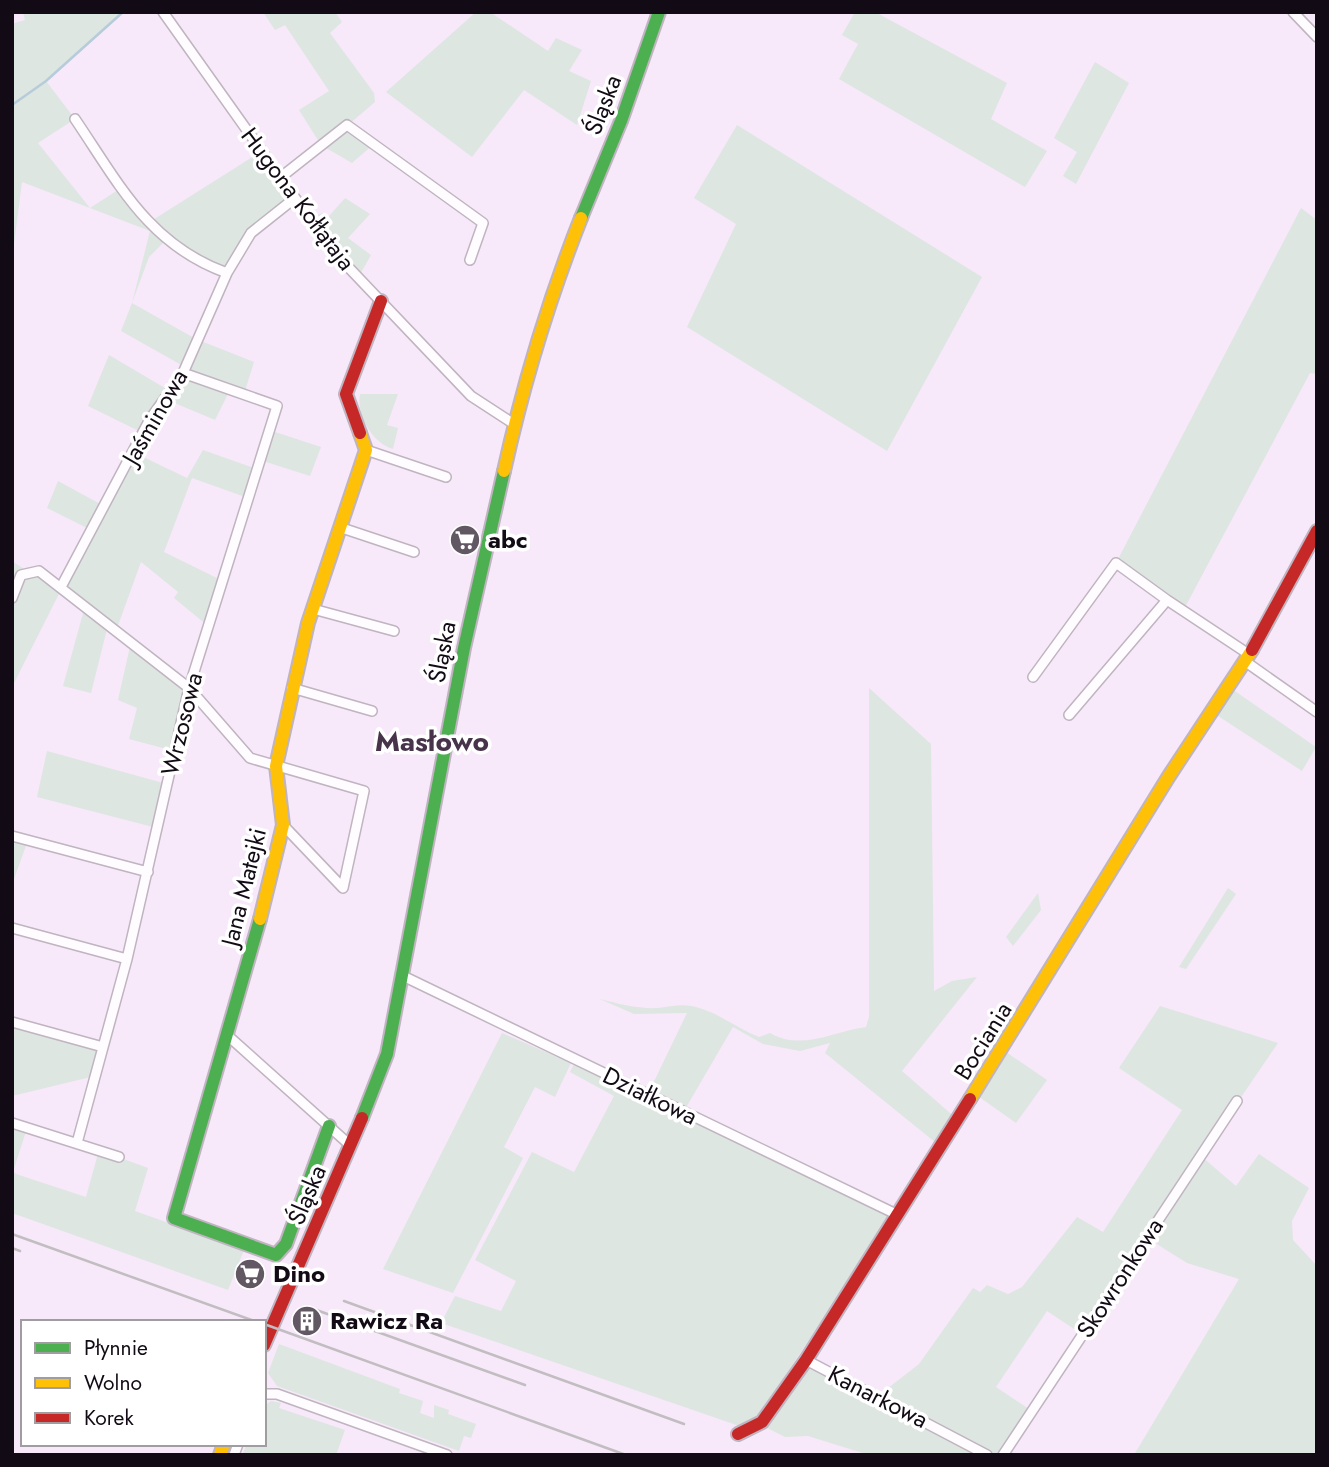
<svg xmlns="http://www.w3.org/2000/svg" width="1329" height="1467" font-family="Jost,sans-serif">
	<rect width="100%" height="100%" fill="#f7e9f9"/>
	<!-- green -->
	<path fill="#dde6e0" d="M 23,12 L 123,12 L 46,81 L 75,119 L 38,143 L 90,208 L 121,188 L 148,223 L 262,151 L 295,198 L 251,233 L 227,273 L 166,240 L 149,257 L 132,303 L 196,339 L 254,362 L 244,394 L 230,390 L 215,420 L 165,399 L 143,433 L 88,406 L 109,355 L 170,391 L 185,367 L 121,331 L 132,303 L 150,231 L 22,182 L 12,260 L 12,24 L 25,20 Z
		M 263,12 L 335,12 L 342,22 L 330,33 L 374,93 L 375,102 L 348,125 L 374,144 L 352,163 L 321,145 L 299,110 L 329,91 L 285,25 L 275,30 Z
		M 476,12 L 490,12 L 548,51 L 556,38 L 582,50 L 569,71 L 591,81 L 577,125 L 524,90 L 472,157 L 386,92 Z
		M 855,12 L 875,12 L 1007,83 L 991,119 L 1047,151 L 1025,187 L 839,79 L 858,44 L 842,35 Z
		M 1095,62 L 1129,83 L 1076,184 L 1063,176 L 1077,152 L 1054,138 Z
		M 737,125 L 982,277 L 887,451 L 687,327 L 736,224 L 694,198 Z
		M 345,198 L 370,214 L 348,238 L 371,255 L 358,278 L 309,218 L 323,213 L 329,216 Z
		M 1301,208 L 1317,220 L 1317,374 L 1310,373 L 1183,611 L 1116,563 Z
		M 360,394 L 398,394 L 387,425 L 398,428 L 393,449 C 372,443 356,414 360,394 Z
		M 269,430 L 321,447 L 310,476 L 260,460 Z
		M 203,450 L 257,469 L 248,498 L 192,478 L 164,552 L 223,581 L 208,626 L 174,598 L 178,592 L 141,562 L 116,631 L 108,625 L 91,693 L 63,686 L 85,606 L 62,588 L 12,687 L 12,561 L 24,569 L 22,574 L 39,571 L 61,587 L 91,530 L 47,508 L 58,481 L 104,506 L 133,452 L 187,478 Z
		M 131,642 L 189,688 L 174,751 L 129,739 L 137,708 L 118,700 Z
		M 1229,687 L 1316,747 L 1302,771 L 1212,712 Z
		M 869,688 L 931,744 L 934,991 L 952,981 L 977,977 L 902,1071 L 958,1120 L 941,1147 L 825,1053 L 830,1043 L 800,1051 L 763,1044 L 733,1027 L 684,1111 L 898,1215 L 885,1226 L 771,1397 L 776,1401 L 806,1360 L 874,1399 L 919,1364 L 973,1288 L 980,1292 L 987,1285 L 1008,1294 L 1022,1287 L 1077,1217 L 1103,1232 L 1182,1110 L 1119,1068 L 1160,1006 L 1278,1043 L 1201,1156 L 1236,1186 L 1259,1154 L 1309,1188 L 1292,1221 L 1293,1240 L 1317,1266 L 1317,1455 L 1134,1455 L 1239,1279 L 1187,1263 L 1147,1238 L 1083,1335 L 1047,1311 L 996,1387 L 1032,1411 L 1003,1455 L 869,1455 L 808,1436 L 785,1437 L 765,1427 L 748,1429 L 441,1323 L 455,1296 L 501,1311 L 516,1281 L 475,1260 L 532,1152 L 574,1172 L 614,1096 L 570,1072 L 576,1060 L 648,1094 L 687,1013 L 634,1014 L 600,999 C 619,1004 638,1009 658,1008 C 668,1007 680,1004 691,1006 C 715,1010 736,1028 759,1037 L 770,1033 C 801,1051 832,1032 866,1027 L 869,1017 Z
		M 47,751 L 167,784 L 157,828 L 37,797 Z
		M 12,836 L 28,840 L 13,882 L 12,882 Z
		M 1228,888 L 1236,894 L 1186,969 L 1179,967 Z
		M 1038,893 L 1041,910 L 1013,946 L 1006,937 Z
		M 12,1022 L 103,1047 L 95,1076 L 12,1096 Z
		M 502,1033 L 571,1063 L 555,1097 L 535,1087 L 504,1147 L 523,1158 L 453,1293 L 383,1269 Z
		M 1003,1050 L 1047,1080 L 1016,1123 L 975,1094 Z
		M 12,1123 L 27,1128 L 13,1172 L 19,1175 L 86,1197 L 99,1150 L 148,1168 L 135,1211 L 244,1250 L 228,1290 L 12,1213 Z
		M 279,1344 L 400,1389 L 399,1393 L 423,1401 L 420,1413 L 434,1418 L 434,1405 L 449,1410 L 448,1414 L 476,1424 L 471,1438 L 464,1436 L 459,1451 L 277,1386 L 268,1373 Z
		M 271,1401 L 281,1403 L 279,1408 L 345,1430 L 336,1455 L 242,1455 L 247,1444 L 264,1444 L 264,1406 Z"/>
	<g fill="none" stroke-linecap="round" stroke-linejoin="round">
		<!-- stream -->
		<path stroke="#b7ccdb" stroke-width="2.5" d="M 12,105 L 46,81 L 123,12"/>
		<!-- street casing -->
		<g stroke="#bfb4c0" stroke-width="12">
			<path id="street" d="M 163,12 L 332,250 L 471,396 L 514,424
				M 1293,12 L 1317,37
				M 75,119 C 119,184 149,245 227,273
				M 281,177 L 347,125 L 483,223 L 470,260
				M 366,450 L 446,477
				M 339,527 L 414,552
				M 61,587 L 150,419 L 183,373 L 227,273 L 251,233 L 295,198
				M 12,598 L 21,575 L 39,571 L 189,688 L 250,758 L 364,791 L 343,888 L 283,825
				M 313,609 L 394,631
				M 1246,662 L 1317,712
				M 1033,677 L 1116,563 L 1167,600
				M 292,688 L 372,711
				M 1069,715 L 1167,600 L 1250,655
				M 12,836 L 148,872
				M 12,928 L 127,959
				M 403,976 L 898,1215
				M 12,1022 L 103,1047
				M 226,1034 L 351,1146
				M 12,1123 L 119,1157
				M 77,1143 L 127,959 L 189,688 L 277,406 L 183,373
				M 806,1360 L 987,1455
				M 264,1394 L 277,1394 L 447,1455
				M 234,1455 L 238,1444
				M 1003,1455 L 1237,1101"/>
		</g>
		<!-- fast casing -->
		<g stroke="#bfb4c0" stroke-width="16">
			<path id="fast" d="M 581,218 L 621,121 L 659,12
				M 260,919 L 174,1218 L 276,1255 L 286,1244 L 329,1126
				M 362,1118 L 387,1054 L 464,648 L 504,471"/>
		</g>
		<!-- slow casing -->
		<g stroke="#bfb4c0" stroke-width="16">
			<path id="slow" d="M 504,471 C 523,385 549,299 581,218
				M 260,919 L 283,825 L 276,766 L 308,623 L 366,450 L 360,433
				M 970,1099 L 1169,776 L 1252,650
				M 220,1455 L 224,1444"/>
		</g>
		<!-- jam casing -->
		<g stroke="#bfb4c0" stroke-width="16">
			<path id="jam" d="M 360,433 L 346,394 L 381,301
				M 1252,650 L 1317,531
				M 264,1345 L 362,1118
				M 738,1434 L 762,1422 L 806,1360 L 970,1099"/>
		</g>
		<!-- street -->
		<use href="#street" stroke="#fefcfe" stroke-width="9"/>
		<!-- fast -->
		<use href="#fast" stroke="#4caf50" stroke-width="12"/>
		<!-- slow -->
		<use href="#slow" stroke="#ffc107" stroke-width="12"/>
		<!-- jam -->
		<use href="#jam" stroke="#c62828" stroke-width="12"/>
		<!-- rail -->
		<path stroke="#c1bdc1" stroke-width="2.5" d="M 12,1234 L 257,1322
			M 12,1248 L 20,1251
			M 344,1301 L 684,1424
			M 308,1307 L 525,1385
			M 264,1324 L 626,1455"/>
	</g>
	<!-- icons -->
	<defs>
		<g id="supermarket-disc" transform="scale(1.575)"><circle r="9.5" fill="#625864" stroke="#fff"/><path d="M-6-5.5h2.5l.6 2H6L4.5 2H-2.5L-4.4-4H-6ZM-1.5 3.2a1.3 1.3 0 1 0 .1 0ZM3 3.2a1.3 1.3 0 1 0 .1 0Z" fill="#fff"/></g>
		<g id="building-disc" transform="scale(1.575)"><circle r="9.5" fill="#625864" stroke="#fff"/><path d="M-4-6H4V6H1V3H-1V6H-4ZM-2.5-4.3h1.7v1.8h-1.7ZM.8-4.3h1.7v1.8H.8ZM-2.5-1h1.7V.8h-1.7ZM.8-1h1.7V.8H.8Z" fill="#fff"/></g>
	</defs>
	<g fill-rule="evenodd">
		<use href="#supermarket-disc" x="465" y="540"/>
		<use href="#supermarket-disc" x="250" y="1274"/>
		<use href="#building-disc" x="307" y="1321"/>
	</g>
	<g text-anchor="middle" stroke-width="7" stroke-linejoin="round" paint-order="stroke">
		<!-- street labels -->
		<g font-size="24" fill="#120a14" stroke="#fff">
			<text transform="translate(603 105) rotate(-69)" y="8">Śląska</text>
			<text transform="translate(298 199) rotate(53)" y="8">Hugona Kołłątaja</text>
			<text transform="translate(155 417) rotate(-60)" y="8">Jaśminowa</text>
			<text transform="translate(442 652) rotate(-79)" y="8">Śląska</text>
			<text transform="translate(182 724) rotate(-76)" y="8">Wrzosowa</text>
			<text transform="translate(244 887) rotate(-76)" y="8">Jana Matejki</text>
			<text transform="translate(983 1041) rotate(-58)" y="8">Bociania</text>
			<text transform="translate(650 1096) rotate(26)" y="8">Działkowa</text>
			<text transform="translate(307 1195) rotate(-67)" y="8">Śląska</text>
			<text transform="translate(1120 1278) rotate(-57)" y="8">Skowronkowa</text>
			<text transform="translate(878 1397) rotate(27)" y="8">Kanarkowa</text>
		</g>
		<!-- poi labels -->
		<g font-size="24" font-weight="bold" fill="#120a14" stroke="#fff" text-anchor="start">
			<text x="488" y="548">abc</text>
			<text x="273" y="1282">Dino</text>
			<text x="330" y="1329">Rawicz Ra</text>
		</g>
		<!-- quarter labels -->
		<g font-size="28" font-weight="bold" fill="#47344a" stroke="#fff">
			<text x="432" y="751">Masłowo</text>
		</g>
	</g>
	<!-- border -->
	<rect width="1329" height="1467" fill="none" stroke="#120a14" stroke-width="28"/>
	<!-- legend -->
	<rect x="21" y="1320" width="245" height="126" fill="#ffffff" stroke="#a09da1" stroke-width="2"/>
	<rect x="35" y="1343" width="35" height="10" fill="#4caf50" stroke="#a09da1" stroke-width="2"/>
	<text x="84" y="1355" font-size="21" fill="#120a14">Płynnie</text>
	<rect x="35" y="1378" width="35" height="10" fill="#ffc107" stroke="#a09da1" stroke-width="2"/>
	<text x="84" y="1390" font-size="21" fill="#120a14">Wolno</text>
	<rect x="35" y="1413" width="35" height="10" fill="#c62828" stroke="#a09da1" stroke-width="2"/>
	<text x="84" y="1425" font-size="21" fill="#120a14">Korek</text>
</svg>
